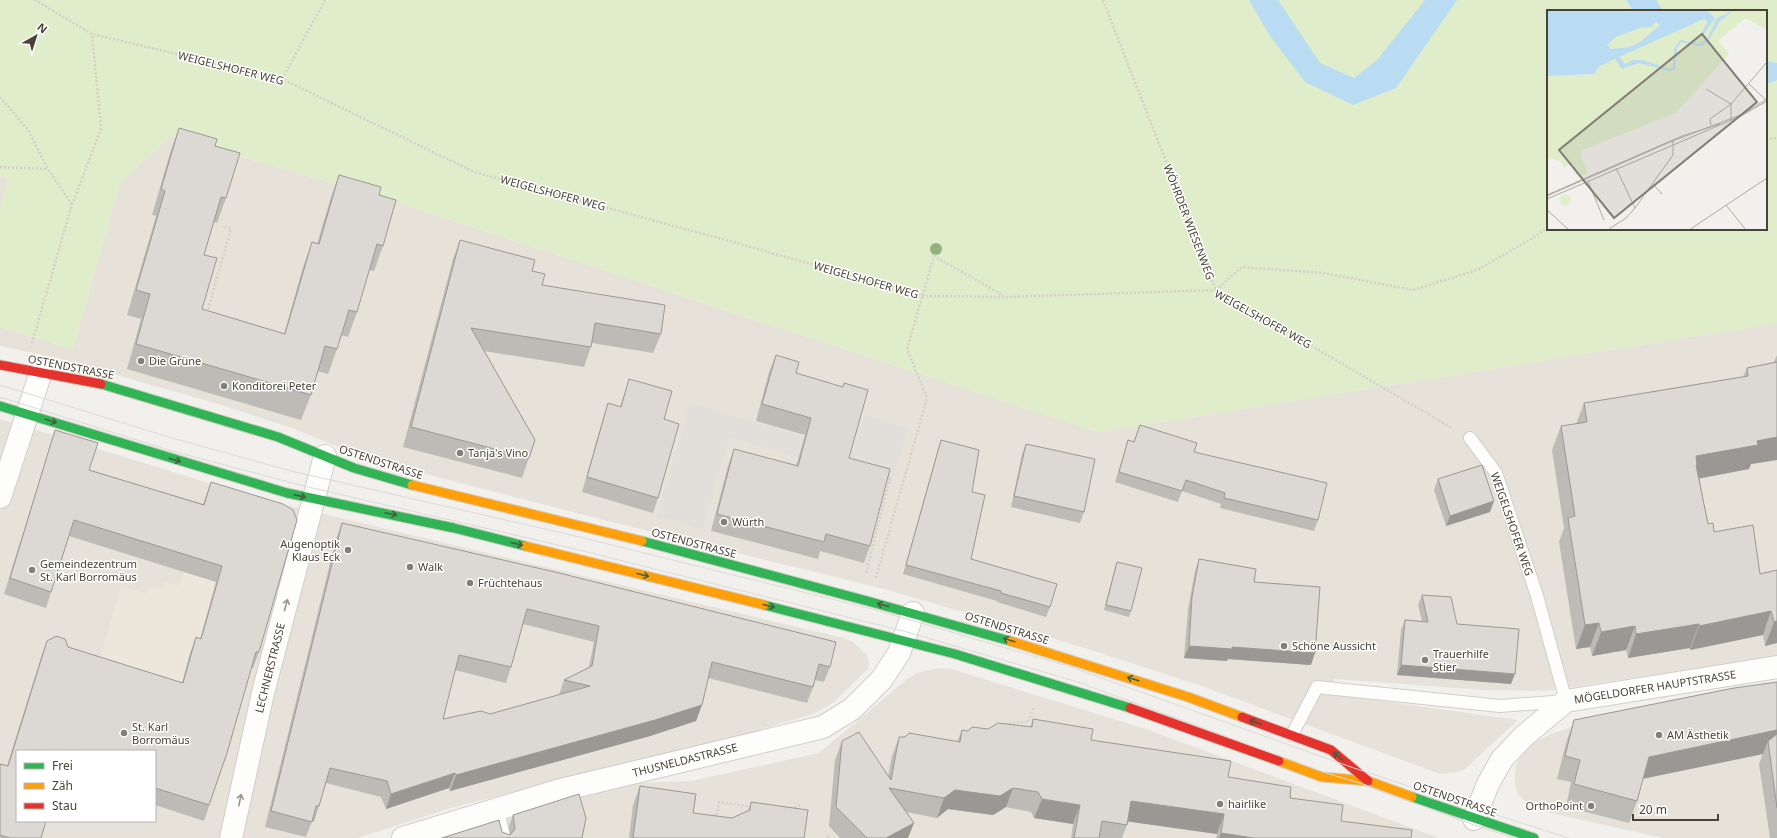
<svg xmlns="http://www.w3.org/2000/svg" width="1777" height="838" font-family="'Noto Sans',sans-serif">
	<rect width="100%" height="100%" fill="#f2f0ec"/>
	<!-- residential -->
	<path fill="#e6e2d9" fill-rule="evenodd" d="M 170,136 L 377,196 L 1098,432 L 1777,323 L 1777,656 L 1546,691 L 1484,690 L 1334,679 L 1332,694 L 1518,720 L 1465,769 L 1458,772 L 1440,774 L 1202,686 L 1078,646 L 888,590 L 608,521 L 390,465 L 346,450 L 292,428 L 215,403 L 57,358 L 0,346 L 0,327 L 73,349 L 120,183 Z
		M 0,176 L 8,179 L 0,209 Z
		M 0,419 L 232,490 L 278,503 L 843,638 L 853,642 L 867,655 L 869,664 L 868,669 L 833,703 L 813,714 L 747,733 L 451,808 L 358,838 L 0,838 ZM 17,751 L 155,751 L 155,821 L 17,821 Z
		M 938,668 L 951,669 L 1143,728 L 1439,838 L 452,838 L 546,806 L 634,783 L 691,781 L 819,753 L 906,680 L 917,673 Z
		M 1777,688 L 1777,838 L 1663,838 L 1546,812 L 1527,803 L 1518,794 L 1515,785 L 1515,772 L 1517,763 L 1523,753 L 1534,743 L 1549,735 L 1573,726 Z"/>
	<!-- education -->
	<path fill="#ede7db" d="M 189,554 L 278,581 L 240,708 L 98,665 L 121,586 L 147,594 L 149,586 L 163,590 L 165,582 L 179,586 Z"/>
	<!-- green -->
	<path fill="#e0edca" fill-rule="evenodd" d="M 0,0 L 1777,0 L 1777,323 L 1098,432 L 377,196 L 171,136 L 120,183 L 73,349 L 0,327 L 0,209 L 8,179 L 0,176 ZM 1548,11 L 1766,11 L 1766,229 L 1548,229 Z"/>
	<!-- parking -->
	<path fill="#e1dfda" d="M 690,403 L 853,451 L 864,415 L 908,428 L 891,484 L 729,437 L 702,530 L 678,521 L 657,517 Z"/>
	<!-- water -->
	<path fill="#badcf2" d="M 1249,0 L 1278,0 L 1320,63 L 1354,78 L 1377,60 L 1425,0 L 1457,0 L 1396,88 L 1353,105 L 1305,82 L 1270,36 Z
		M 1626,0 L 1656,0 L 1663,11 L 1633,11 Z
		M 1766,61 L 1777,63 L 1777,80 L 1766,84 Z"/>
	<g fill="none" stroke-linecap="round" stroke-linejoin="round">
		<!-- lane casing -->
		<g stroke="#d0cec9" stroke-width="14">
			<path id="lane" d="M 1292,735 L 1317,687 L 1500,706 L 1566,701 L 1537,596 L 1496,473 L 1470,438
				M 498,809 L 504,838"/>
		</g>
		<!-- street casing -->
		<g stroke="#d0cec9" stroke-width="24">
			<path id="street" d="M 0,497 L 41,372
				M 1474,819 L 1488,784 L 1502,759 L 1524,736 L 1566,701 L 1777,667
				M 231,838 L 263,693 L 325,456
				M 403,838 L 557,791 L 823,727 L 852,709 L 882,679 L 899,653 L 913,613"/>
		</g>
		<!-- fast casing -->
		<g stroke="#d2cdc2" stroke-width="11">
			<path id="fast" d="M 101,384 L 278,437 L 354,468 L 412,485
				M 0,406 L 287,493 L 454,528 L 525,546
				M 642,541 L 871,602 L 1010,641
				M 764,605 L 955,654 L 1130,708
				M 1412,797 L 1534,838"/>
		</g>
		<!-- slow casing -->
		<g stroke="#d2cdc2" stroke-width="11">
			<path id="slow" d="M 412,485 L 642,541
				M 525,546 L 764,605
				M 1010,641 L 1188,697 L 1242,717
				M 1279,761 L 1322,777 L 1368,781 L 1412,797"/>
		</g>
		<!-- jam casing -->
		<g stroke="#d2cdc2" stroke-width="11">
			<path id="jam" d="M 0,365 L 101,384
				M 1130,708 L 1279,761
				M 1242,717 L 1331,750 L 1368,781"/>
		</g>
		<!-- path -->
		<path stroke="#d2d0ca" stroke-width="2.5" stroke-dasharray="2 2" stroke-linecap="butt" d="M 35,0 L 92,34 L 282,79 L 474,172 L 726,240 L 923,296 L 1005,297 L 1216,290 L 1452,428
			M 1103,0 L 1216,290
			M 282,79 L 325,0
			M 0,97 L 28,130 L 48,169 L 72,205
			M 1766,139 L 1777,138
			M 0,167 L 48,169
			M 1216,290 L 1242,267 L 1323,273 L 1413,290 L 1477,270 L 1533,238 L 1548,227
			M 207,313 L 231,229 L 222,226
			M 32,343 L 72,205 L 101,129 L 92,34
			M 866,573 L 890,477 L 885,475
			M 876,578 L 927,398 L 907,349 L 934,256 L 1004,296
			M 1005,724 L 1028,722 L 1034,708
			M 791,809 L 802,804
			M 716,819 L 719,802 L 753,807
			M 828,838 L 828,835"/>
		<!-- lane -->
		<use href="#lane" stroke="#fdfdfc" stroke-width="12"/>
		<!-- street -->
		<use href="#street" stroke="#fdfdfc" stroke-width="22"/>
		<!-- fast -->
		<use href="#fast" stroke="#30b455" stroke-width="9"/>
		<!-- slow -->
		<use href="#slow" stroke="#ff9f0a" stroke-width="9"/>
		<!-- jam -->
		<use href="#jam" stroke="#e5322d" stroke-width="9"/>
		<!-- tram -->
		<path stroke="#dadad9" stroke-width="1" d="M 0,385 L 172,438 L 291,471 L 567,534 L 876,610 L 1071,667 L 1351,767 L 1477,809 L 1569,838
			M 0,397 L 172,451 L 304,486 L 571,548 L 907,632 L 1078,682 L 1323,772 L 1366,785 L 1474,825 L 1514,838"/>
	</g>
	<!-- trees -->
	<circle fill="#94b27f" cx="936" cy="249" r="6"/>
	<!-- wall -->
	<path fill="#bdbbb6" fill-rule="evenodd" d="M 179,128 L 215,146 L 226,198 L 217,223 L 214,222 L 204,255 L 202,309 L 284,334 L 303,267 L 312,242 L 317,244 L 330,200 L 339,175 L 379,195 L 383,246 L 374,271 L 369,270 L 357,312 L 348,337 L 341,335 L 337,349 L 328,374 L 317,371 L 311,395 L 301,420 L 127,369 L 141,319 L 127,315 L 156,216 L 152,215 L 170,153 Z
		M 460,240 L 542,285 L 661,334 L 653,353 L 592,343 L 591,347 L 584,367 L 484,351 L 535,440 L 522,478 L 403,447 L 453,259 Z
		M 776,355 L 796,373 L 849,458 L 870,546 L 864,563 L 820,551 L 818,559 L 711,531 L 728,466 L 734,449 L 796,466 L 805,435 L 756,421 L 769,372 Z
		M 1777,355 L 1777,460 L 1751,464 L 1749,469 L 1699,478 L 1708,524 L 1714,532 L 1760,574 L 1777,570 L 1777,643 L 1765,646 L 1763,635 L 1690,650 L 1690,648 L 1628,658 L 1626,650 L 1592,656 L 1590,647 L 1576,649 L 1559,542 L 1564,528 L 1552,450 L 1561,426 L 1576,424 L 1584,403 L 1743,377 L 1747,368 L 1774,362 Z
		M 629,379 L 664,419 L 658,498 L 653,513 L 582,492 L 603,418 L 608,403 L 620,407 Z
		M 1140,425 L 1194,452 L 1318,520 L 1314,531 L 1220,508 L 1221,504 L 1182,491 L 1178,502 L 1115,482 L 1128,440 L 1134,442 Z
		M 55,430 L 89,470 L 203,504 L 211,482 L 259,652 L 253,668 L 251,668 L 227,753 L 204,821 L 155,805 L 155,751 L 17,751 L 17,821 L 41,838 L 0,838 L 0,764 L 7,766 L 41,657 L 47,641 L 182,683 L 190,653 L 196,637 L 200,639 L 216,582 L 69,536 L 51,592 L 46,608 L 4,594 L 50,446 Z
		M 941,440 L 972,492 L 971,559 L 1050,607 L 1046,617 L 997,602 L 997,601 L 903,574 L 938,449 Z
		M 1026,444 L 1084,512 L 1080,523 L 1011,507 L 1022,454 Z
		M 1438,479 L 1490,512 L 1446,526 L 1434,490 Z
		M 342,523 L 830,667 L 824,682 L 815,680 L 813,687 L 807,703 L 708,678 L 696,721 L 650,736 L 450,791 L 449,788 L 386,809 L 381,797 L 326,783 L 319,806 L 314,822 L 312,821 L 306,837 L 265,827 L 336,539 ZM 523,624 L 594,642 L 589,667 L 564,680 L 559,695 L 490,714 L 443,719 L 455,670 L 506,683 L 511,667 Z
		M 1199,559 L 1254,582 L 1311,665 L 1228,659 L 1227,661 L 1184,658 L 1188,609 L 1195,571 Z
		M 1117,562 L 1131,611 L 1129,617 L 1104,610 L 1115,567 Z
		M 1422,595 L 1457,624 L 1511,684 L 1397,675 L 1401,630 L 1405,620 L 1422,621 L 1418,605 Z
		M 1777,682 L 1777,838 L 1770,838 L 1759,764 L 1763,754 L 1643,779 L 1637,801 L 1629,823 L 1566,807 L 1571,782 L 1557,779 L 1566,743 L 1574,720 Z
		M 1033,719 L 1091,740 L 1228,777 L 1290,798 L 1341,821 L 1411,838 L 1216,838 L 1217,834 L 1128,821 L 1127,825 L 1122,838 L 1071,838 L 1073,824 L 1034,818 L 1031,812 L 1006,807 L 993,815 L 948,809 L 937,818 L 906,812 L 908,838 L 840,838 L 829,826 L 835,760 L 842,741 L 888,776 L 892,756 L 899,737 L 957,742 L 962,730 L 968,731 L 1030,727 Z
		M 640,786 L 693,813 L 732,818 L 748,811 L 751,802 L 804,838 L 629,838 L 633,805 Z
		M 513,815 L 582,838 L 442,838 L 502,832 L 510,835 L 510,834 L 509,826 Z"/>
	<!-- shaded-wall -->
	<path fill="#9a9894" d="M 1777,437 L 1777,460 L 1751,464 L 1749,469 L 1692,480 L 1696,456 L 1757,441 Z
		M 1494,501 L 1490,512 L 1446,526 L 1450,516 Z
		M 1771,611 L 1763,635 L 1690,650 L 1699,626 Z
		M 1777,621 L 1777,643 L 1765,646 L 1774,622 Z
		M 1599,623 L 1590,647 L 1576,649 L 1585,625 Z
		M 1699,624 L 1690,648 L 1628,658 L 1636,634 Z
		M 1635,626 L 1626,650 L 1592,656 L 1601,632 Z
		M 1189,646 L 1232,647 L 1315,653 L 1311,665 L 1228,659 L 1227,661 L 1184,658 Z
		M 1401,665 L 1515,674 L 1511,684 L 1397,675 Z
		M 702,705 L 696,721 L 650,736 L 450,791 L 456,775 Z
		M 1777,730 L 1777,751 L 1768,741 L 1763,754 L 1641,779 L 1649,757 Z
		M 455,773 L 449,788 L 386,809 L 391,794 Z
		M 1013,788 L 1006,807 L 993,815 L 948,809 L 937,818 L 944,798 L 955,790 Z
		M 1042,799 L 1080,805 L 1073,824 L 1034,818 Z
		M 1131,801 L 1224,814 L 1217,834 L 1124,821 Z
		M 914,823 L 908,838 L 886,838 Z
		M 1221,833 L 1254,838 L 1219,838 Z"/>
	<!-- building -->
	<path fill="#dcd9d4" stroke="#9a9894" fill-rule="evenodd" d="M 179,128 L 217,139 L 215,146 L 240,153 L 226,198 L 221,197 L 204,255 L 217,258 L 202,309 L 285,334 L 312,242 L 319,244 L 339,175 L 381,187 L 379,195 L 396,200 L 383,246 L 377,244 L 357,312 L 349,310 L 337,349 L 325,346 L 311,395 L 136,344 L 150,294 L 136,290 L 165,191 L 161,189 Z
		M 460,240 L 535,260 L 532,271 L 545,274 L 542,285 L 665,305 L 661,334 L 595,323 L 591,347 L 471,328 L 535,440 L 529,458 L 411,427 Z
		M 776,355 L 799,362 L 796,373 L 843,387 L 844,383 L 868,390 L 849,458 L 890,469 L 870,546 L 826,534 L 824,542 L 717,514 L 734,449 L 798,466 L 811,418 L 762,404 Z
		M 1777,362 L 1777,437 L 1757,441 L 1758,445 L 1696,456 L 1697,465 L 1696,465 L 1708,524 L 1713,523 L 1714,532 L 1753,525 L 1760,574 L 1777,570 L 1777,621 L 1774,622 L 1771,611 L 1699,626 L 1699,624 L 1636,634 L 1635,626 L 1601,632 L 1599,623 L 1585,625 L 1568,518 L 1575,516 L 1561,426 L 1587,422 L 1584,403 L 1748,376 L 1747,368 Z
		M 629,379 L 672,391 L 664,419 L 679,424 L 658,498 L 587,477 L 608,403 L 621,407 Z
		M 1140,425 L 1197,443 L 1194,452 L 1327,483 L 1318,520 L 1224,498 L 1225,493 L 1186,480 L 1182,491 L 1119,472 L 1128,440 L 1134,442 Z
		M 55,430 L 98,443 L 89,470 L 204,505 L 211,482 L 283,504 L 293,510 L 297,520 L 259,652 L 256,652 L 227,753 L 209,805 L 155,788 L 155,751 L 39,751 L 37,750 L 37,751 L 17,751 L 17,821 L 46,821 L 41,838 L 10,838 L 0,835 L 0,764 L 8,766 L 47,641 L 56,636 L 65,639 L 68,647 L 183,683 L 196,637 L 201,639 L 222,566 L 74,520 L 51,592 L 10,578 Z
		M 941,440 L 979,450 L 972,492 L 985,495 L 971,559 L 1057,584 L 1050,607 L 1001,593 L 1001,591 L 906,565 Z
		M 1026,444 L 1095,459 L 1084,512 L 1014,496 Z
		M 1482,465 L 1494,501 L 1450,516 L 1438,479 Z
		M 342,523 L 555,572 L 836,642 L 830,667 L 819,664 L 813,687 L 712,662 L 702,705 L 655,720 L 456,775 L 455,773 L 391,794 L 387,781 L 330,768 L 319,806 L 316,806 L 312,822 L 271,811 ZM 527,609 L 599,626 L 592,666 L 564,680 L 590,686 L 490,714 L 481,711 L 443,719 L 459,655 L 511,667 Z
		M 1199,559 L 1256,569 L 1254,582 L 1320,587 L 1315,653 L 1232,647 L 1232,649 L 1189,646 L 1192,597 Z
		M 1117,562 L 1142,568 L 1131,611 L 1106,605 Z
		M 1422,595 L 1451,597 L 1457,624 L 1519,629 L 1515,674 L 1401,665 L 1405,620 L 1428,622 Z
		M 1777,682 L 1777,730 L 1649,757 L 1637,801 L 1574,784 L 1580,760 L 1565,756 L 1574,720 L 1734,688 Z
		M 1033,719 L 1093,729 L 1091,740 L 1231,761 L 1228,777 L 1291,787 L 1290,798 L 1343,805 L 1341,821 L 1412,830 L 1411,838 L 1254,838 L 1221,833 L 1224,814 L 1131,801 L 1127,825 L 1102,821 L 1099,838 L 1074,838 L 1080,805 L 1042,799 L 1038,792 L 1013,788 L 1000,796 L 955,790 L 944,798 L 889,788 L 914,823 L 886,838 L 867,838 L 836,807 L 842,741 L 859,732 L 891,780 L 899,737 L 905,737 L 909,733 L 960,742 L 962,730 L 968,731 L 972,727 L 988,729 L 998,723 L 1032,727 Z
		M 1777,734 L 1777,808 L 1768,741 Z
		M 640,786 L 696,794 L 693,813 L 732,818 L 750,810 L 751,802 L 808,810 L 804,838 L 633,838 Z
		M 579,794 L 586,818 L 582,838 L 442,838 L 499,820 L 502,832 L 510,835 L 515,829 L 513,815 Z"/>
	<!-- one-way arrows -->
	<defs><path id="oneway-shaft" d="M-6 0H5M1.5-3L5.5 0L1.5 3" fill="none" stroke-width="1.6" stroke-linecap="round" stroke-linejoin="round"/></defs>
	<g stroke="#435e3e">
		<use href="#oneway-shaft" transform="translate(51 421) rotate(17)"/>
		<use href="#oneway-shaft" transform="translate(175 460) rotate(17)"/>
		<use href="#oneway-shaft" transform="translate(300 496) rotate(13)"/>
		<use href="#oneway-shaft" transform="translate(391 514) rotate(12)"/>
		<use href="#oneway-shaft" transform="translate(517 544) rotate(14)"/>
		<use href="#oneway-shaft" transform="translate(643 575) rotate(14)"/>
		<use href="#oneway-shaft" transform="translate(883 605) rotate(-165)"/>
		<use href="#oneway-shaft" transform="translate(769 606) rotate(14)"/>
		<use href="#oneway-shaft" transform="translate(1009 640) rotate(-163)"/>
		<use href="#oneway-shaft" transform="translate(1133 679) rotate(-162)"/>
		<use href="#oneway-shaft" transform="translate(1255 722) rotate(-160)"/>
		<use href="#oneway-shaft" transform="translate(1338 756) rotate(-141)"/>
	</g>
	<g stroke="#9a968f">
		<use href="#oneway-shaft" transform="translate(286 605) rotate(-75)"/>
		<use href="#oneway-shaft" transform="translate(240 800) rotate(-78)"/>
	</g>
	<!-- markers -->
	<g fill="#847f76" stroke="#fff" stroke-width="1.5">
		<circle cx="141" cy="361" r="4"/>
		<circle cx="224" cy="386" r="4"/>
		<circle cx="460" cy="453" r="4"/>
		<circle cx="724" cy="522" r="4"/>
		<circle cx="348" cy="550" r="4"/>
		<circle cx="410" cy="567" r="4"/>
		<circle cx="32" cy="570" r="4"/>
		<circle cx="470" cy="583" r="4"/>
		<circle cx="1284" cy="646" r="4"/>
		<circle cx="1425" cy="660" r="4"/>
		<circle cx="124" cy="733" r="4"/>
		<circle cx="1659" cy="735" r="4"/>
		<circle cx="1220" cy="804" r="4"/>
		<circle cx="1591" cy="806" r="4"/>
	</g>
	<g text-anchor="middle" stroke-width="3" stroke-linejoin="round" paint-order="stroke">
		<!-- street labels -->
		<g font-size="11" fill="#494236" stroke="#fff">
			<text transform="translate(231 68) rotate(14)" y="4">WEIGELSHOFER WEG</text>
			<text transform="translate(553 193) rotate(15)" y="4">WEIGELSHOFER WEG</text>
			<text transform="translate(1189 222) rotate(69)" y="4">WÖHRDER WIESENWEG</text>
			<text transform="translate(866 280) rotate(16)" y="4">WEIGELSHOFER WEG</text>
			<text transform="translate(1263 319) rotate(29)" y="4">WEIGELSHOFER WEG</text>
			<text transform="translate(71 367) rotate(11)" y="4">OSTENDSTRASSE</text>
			<text transform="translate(381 462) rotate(18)" y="4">OSTENDSTRASSE</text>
			<text transform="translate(1512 524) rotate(71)" y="4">WEIGELSHOFER WEG</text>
			<text transform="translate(694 543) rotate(15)" y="4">OSTENDSTRASSE</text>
			<text transform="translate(1007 628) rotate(17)" y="4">OSTENDSTRASSE</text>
			<text transform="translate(270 668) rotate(-76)" y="4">LECHNERSTRASSE</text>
			<text transform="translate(1655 687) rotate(-9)" y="4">MÖGELDORFER HAUPTSTRASSE</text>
			<text transform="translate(685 760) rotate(-14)" y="4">THUSNELDASTRASSE</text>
			<text transform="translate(1455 799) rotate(19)" y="4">OSTENDSTRASSE</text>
		</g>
		<!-- poi labels -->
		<g font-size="11" fill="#494236" stroke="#fff" text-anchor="start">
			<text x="149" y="365">Die Grüne</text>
			<text x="232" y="390">Konditorei Peter</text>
			<text x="468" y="457">Tanja's Vino</text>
			<text x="732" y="526">Würth</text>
			<text x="340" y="548" text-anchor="end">Augenoptik<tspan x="340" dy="13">Klaus Eck</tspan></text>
			<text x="40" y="568">Gemeindezentrum<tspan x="40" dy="13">St. Karl Borromäus</tspan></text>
			<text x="418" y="571">Walk</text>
			<text x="478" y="587">Früchtehaus</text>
			<text x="1292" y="650">Schöne Aussicht</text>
			<text x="1433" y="658">Trauerhilfe<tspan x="1433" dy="13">Stier</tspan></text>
			<text x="132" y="731">St. Karl<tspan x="132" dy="13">Borromäus</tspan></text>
			<text x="1667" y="739">AM Ästhetik</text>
			<text x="1228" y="808">hairlike</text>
			<text x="1583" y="810" text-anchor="end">OrthoPoint</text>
		</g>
	</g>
	<!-- overview -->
	<g transform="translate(1547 10)">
		<rect width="220" height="220" fill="#f2f0ec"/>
		<path d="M 160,0 L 220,0 L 220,20 L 198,8 L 171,31 L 182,44 L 129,103 L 35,140 L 34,147 L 41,163 L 31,167 L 24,154 L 17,157 L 13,151 L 0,148 L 0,66 L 47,64 L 53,56 L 80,42 L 157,9 L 160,15 L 155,23 L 163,16 ZM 109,12 L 113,15 L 93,32 L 82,37 L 64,39 L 60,35 L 69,27 L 93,18 L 104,17 ZM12.5 190a5.5 5.5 0 1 1 11 0a5.5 5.5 0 1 1-11 0Z" fill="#e0edca"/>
		<path d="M 0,0 L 160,0 L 168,8 L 157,24 L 155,23 L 160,12 L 157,9 L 72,47 L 78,54 L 86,50 L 95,50 L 123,59 L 126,58 L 127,39 L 133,30 L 152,34 L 160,29 L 170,8 L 187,0 L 173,11 L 160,32 L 153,36 L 134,32 L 130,38 L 128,60 L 123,61 L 92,53 L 75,59 L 68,49 L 53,56 L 47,64 L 0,66 ZM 109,12 L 113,15 L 93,32 L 82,37 L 64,39 L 60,35 L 69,27 L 93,18 L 104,17 Z" fill="#badcf2" fill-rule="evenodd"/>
		<path fill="none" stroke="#aeaaa3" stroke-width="1" d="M 202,74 L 220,91M 159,79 L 184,94 L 163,109 L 164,115M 184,110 L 184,94 L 220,52M 69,158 L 88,198M 41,171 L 57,210M 105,173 L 115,184M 0,185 L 135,126 L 173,114M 0,186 L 123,132 L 196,104 L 220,89M 0,189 L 194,106 L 220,91M 179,195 L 199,220M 0,200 L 22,220M 62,219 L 79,208 L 88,198 L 126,145 L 126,130M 142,220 L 220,168"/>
		<path fill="#847f76" fill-opacity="0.15" stroke="#847f76" stroke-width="2" d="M 155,24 L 210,92 L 67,208 L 12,140 Z"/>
		<rect width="220" height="220" fill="none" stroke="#494236" stroke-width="2"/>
	</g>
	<!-- legend -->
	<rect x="16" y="750" width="140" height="72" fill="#ffffff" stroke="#b6b3af"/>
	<rect x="24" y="763" width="20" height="6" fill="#30b455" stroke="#b6b3af"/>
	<text x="52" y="770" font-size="12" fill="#494236">Frei</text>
	<rect x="24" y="783" width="20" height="6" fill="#ff9f0a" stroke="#b6b3af"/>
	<text x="52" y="790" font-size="12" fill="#494236">Zäh</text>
	<rect x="24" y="803" width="20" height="6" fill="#e5322d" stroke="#b6b3af"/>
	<text x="52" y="810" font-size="12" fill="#494236">Stau</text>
	<!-- north arrow -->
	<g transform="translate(36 36) rotate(39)" stroke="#ffffff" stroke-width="3" paint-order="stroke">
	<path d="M0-3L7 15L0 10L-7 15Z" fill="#494236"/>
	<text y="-6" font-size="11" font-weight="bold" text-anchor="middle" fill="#494236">N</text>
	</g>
	<!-- scale -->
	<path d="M1633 814v6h85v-6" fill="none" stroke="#494236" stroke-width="2"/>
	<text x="1639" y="814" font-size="12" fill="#494236" stroke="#ffffff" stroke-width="3" paint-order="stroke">20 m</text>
</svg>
